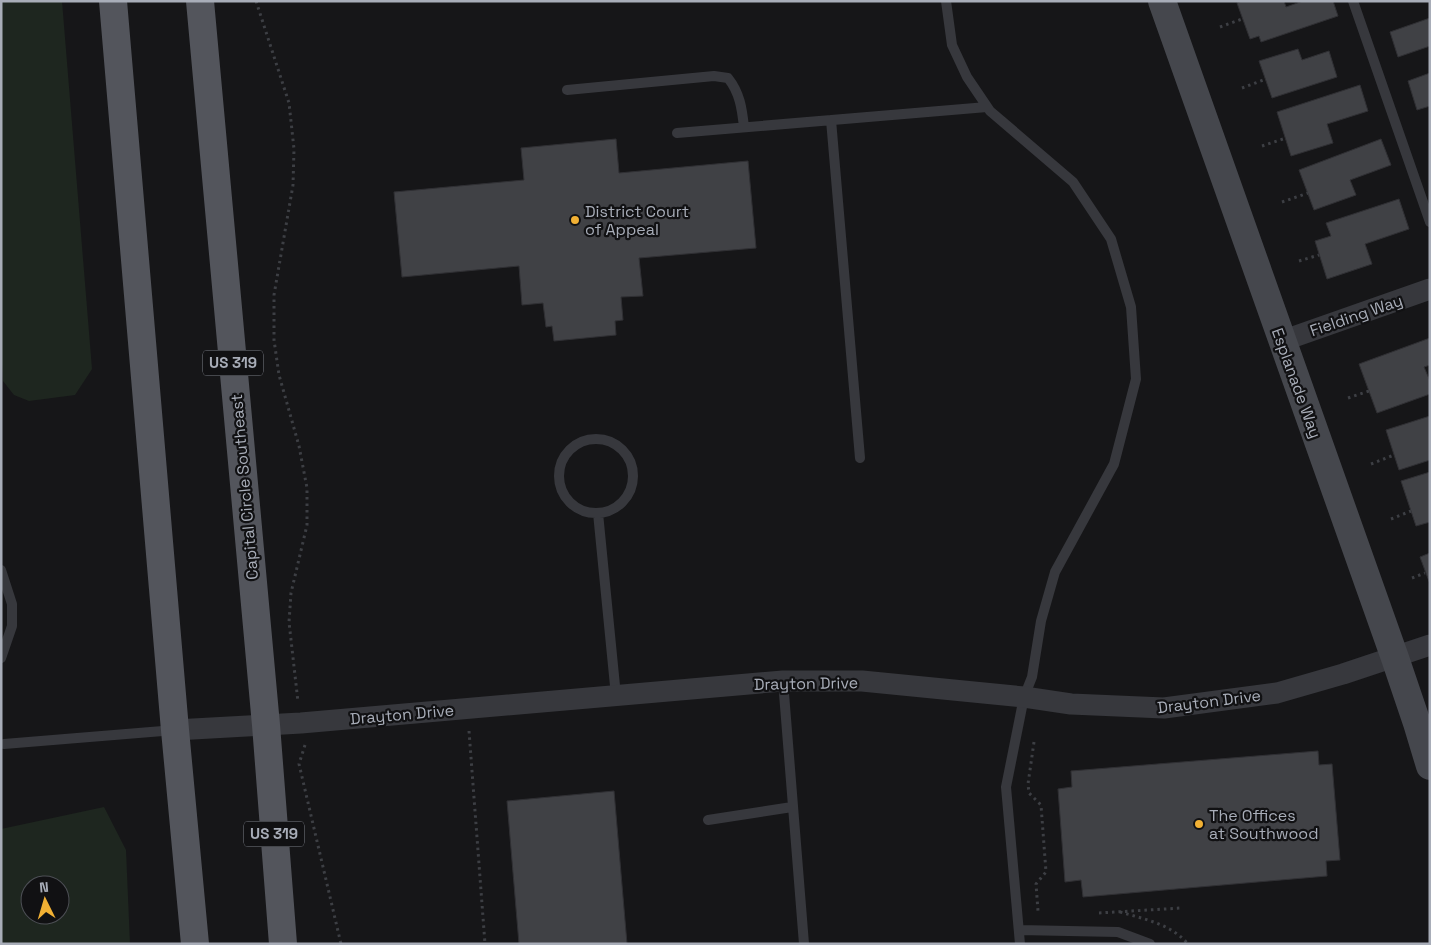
<svg xmlns="http://www.w3.org/2000/svg" width="1431" height="945" font-family="'Space Grotesk',sans-serif">
	<rect width="100%" height="100%" fill="#161618"/>
	<!-- green -->
	<path fill="#1e261f" fill-rule="evenodd" d="M 1,1 L 62,1 L 92,369 L 75,395 L 29,401 L 14,395 L 3,381 L 1,348 Z
		M 104,807 L 126,850 L 130,944 L 1,944 L 1,829 ZM 30,885 L 60,885 L 60,915 L 30,915 Z"/>
	<!-- building -->
	<path fill="#404145" stroke="#303034" d="M 1242,1 L 1284,1 L 1286,7 L 1303,1 L 1333,1 L 1338,16 L 1261,42 L 1259,36 L 1250,39 L 1237,3 Z
		M 1430,18 L 1430,46 L 1398,57 L 1390,32 Z
		M 1298,49 L 1302,60 L 1329,51 L 1337,77 L 1272,98 L 1259,61 Z
		M 1430,73 L 1430,106 L 1417,110 L 1408,81 Z
		M 1360,85 L 1368,111 L 1327,124 L 1333,143 L 1291,156 L 1277,112 Z
		M 616,139 L 619,173 L 748,161 L 756,248 L 639,258 L 643,296 L 621,297 L 623,320 L 615,321 L 616,335 L 554,341 L 552,326 L 546,327 L 543,303 L 522,305 L 519,266 L 402,277 L 394,192 L 524,180 L 521,148 Z
		M 1381,139 L 1391,165 L 1350,180 L 1356,195 L 1314,210 L 1299,170 Z
		M 1399,199 L 1409,229 L 1365,244 L 1372,264 L 1327,279 L 1315,241 L 1331,236 L 1326,223 Z
		M 1430,338 L 1430,365 L 1424,367 L 1430,381 L 1430,394 L 1377,413 L 1359,364 Z
		M 1430,416 L 1430,460 L 1399,470 L 1386,430 Z
		M 1430,472 L 1430,522 L 1416,526 L 1401,481 Z
		M 1430,553 L 1430,584 L 1420,557 Z
		M 1318,751 L 1319,765 L 1332,764 L 1340,860 L 1326,861 L 1327,876 L 1083,897 L 1081,880 L 1065,882 L 1058,789 L 1072,787 L 1071,771 Z
		M 614,791 L 627,944 L 519,944 L 507,801 Z"/>
	<g fill="none" stroke-linecap="round" stroke-linejoin="round">
		<!-- path -->
		<path stroke="#3d3f44" stroke-width="3" stroke-dasharray="2.5 4" stroke-linecap="butt" d="M 256,1 L 289,103 L 294,149 L 293,185 L 274,295 L 274,340 L 279,375 L 299,446 L 307,488 L 307,525 L 291,593 L 289,622 L 298,702
			M 1220,27 L 1242,19
			M 1242,88 L 1266,79
			M 1262,146 L 1286,138
			M 1282,202 L 1308,193
			M 1299,261 L 1319,255
			M 1348,398 L 1369,391
			M 1371,464 L 1394,455
			M 1391,519 L 1411,511
			M 1412,578 L 1425,573
			M 469,731 L 485,944
			M 1034,742 L 1028,784 L 1029,793 L 1041,805 L 1046,872 L 1036,884 L 1038,911 L 1040,912
			M 305,745 L 299,764 L 341,944
			M 1120,912 C 1144,919 1171,924 1188,944
			M 1099,913 L 1181,908"/>
		<!-- lane -->
		<path stroke="#37383d" stroke-width="10" d="M 946,1 L 952,45 L 967,77 L 990,111 L 1073,182 L 1111,239 L 1131,307 L 1136,379 L 1114,464 L 1055,572 L 1041,621 L 1032,677 L 1024,697 L 1006,787 L 1020,944
			M 1353,1 L 1430,222
			M 567,90 L 714,76 L 728,78 C 740,93 742,109 744,127
			M 831,120 L 860,458
			M 677,133 L 987,107
			M559 476a37 37 0 1 1 74 0a37 37 0 1 1-74 0Z
			M 598,513 L 616,696
			M 1,570 L 12,604 L 12,626 L 1,658
			M 783,681 L 804,944
			M 4,744 L 175,730
			M 708,820 L 792,807
			M 1019,930 L 1118,932 L 1150,944"/>
		<!-- street -->
		<path stroke="#37383d" stroke-width="21" d="M 1282,341 L 1430,289
			M 175,730 L 301,723 L 783,681 L 862,681 L 1024,697 L 1071,704 L 1164,708 L 1277,693 L 1343,674 L 1430,645"/>
		<!-- secondary -->
		<path stroke="#45474d" stroke-width="28" d="M 1162,1 L 1395,658 L 1417,723 L 1430,766"/>
		<!-- primary -->
		<path stroke="#53555c" stroke-width="28" d="M 113,1 L 175,730 L 195,944
			M 200,1 L 266,725 L 283,944"/>
	</g>
	<!-- markers -->
	<g fill="#f2b134" stroke="#111113" stroke-width="2">
		<circle cx="575" cy="220" r="5"/>
		<circle cx="1199" cy="824" r="5"/>
	</g>
	<g text-anchor="middle" stroke-width="4.5" stroke-linejoin="round" paint-order="stroke">
		<!-- shield labels -->
		<g fill="#111113" stroke="#7b7e86" stroke-width="1">
			<rect x="203" y="350.5" width="60" height="25" rx="4"/>
			<rect x="244" y="821.5" width="60" height="25" rx="4"/>
		</g>
		<g font-size="15" font-weight="bold" fill="#a8adb8">
			<text x="233" y="368">US 319</text>
			<text x="274" y="839">US 319</text>
		</g>
		<!-- poi labels -->
		<g font-size="16" fill="#a8adb8" stroke="#111113" text-anchor="start">
			<text x="585" y="217">District Court<tspan x="585" dy="18">of Appeal</tspan></text>
			<text x="1209" y="821">The Offices<tspan x="1209" dy="18">at Southwood</tspan></text>
		</g>
		<!-- street labels -->
		<g font-size="16" fill="#a8adb8" stroke="#111113">
			<text transform="translate(1356 315) rotate(-19)" y="6">Fielding Way</text>
			<text transform="translate(1297 383) rotate(70)" y="6">Esplanade Way</text>
			<text transform="translate(244 487) rotate(-95)" y="6">Capital Circle Southeast</text>
			<text transform="translate(806 683) rotate(-1)" y="6">Drayton Drive</text>
			<text transform="translate(1209 701) rotate(-7)" y="6">Drayton Drive</text>
			<text transform="translate(402 714) rotate(-5)" y="6">Drayton Drive</text>
		</g>
	</g>
	<!-- border -->
	<rect width="1431" height="945" fill="none" stroke="#a8adb8" stroke-width="5"/>
	<!-- north arrow -->
	<g transform="translate(45 900) rotate(355)"><circle r="24" fill="#111113" stroke="#4d4f55"/>
	<path d="M0-4L9 19L0 12L-9 19Z" fill="#f2b134"/>
	<text y="-8" font-size="14" font-weight="bold" text-anchor="middle" fill="#a8adb8">N</text>
	</g>
</svg>
